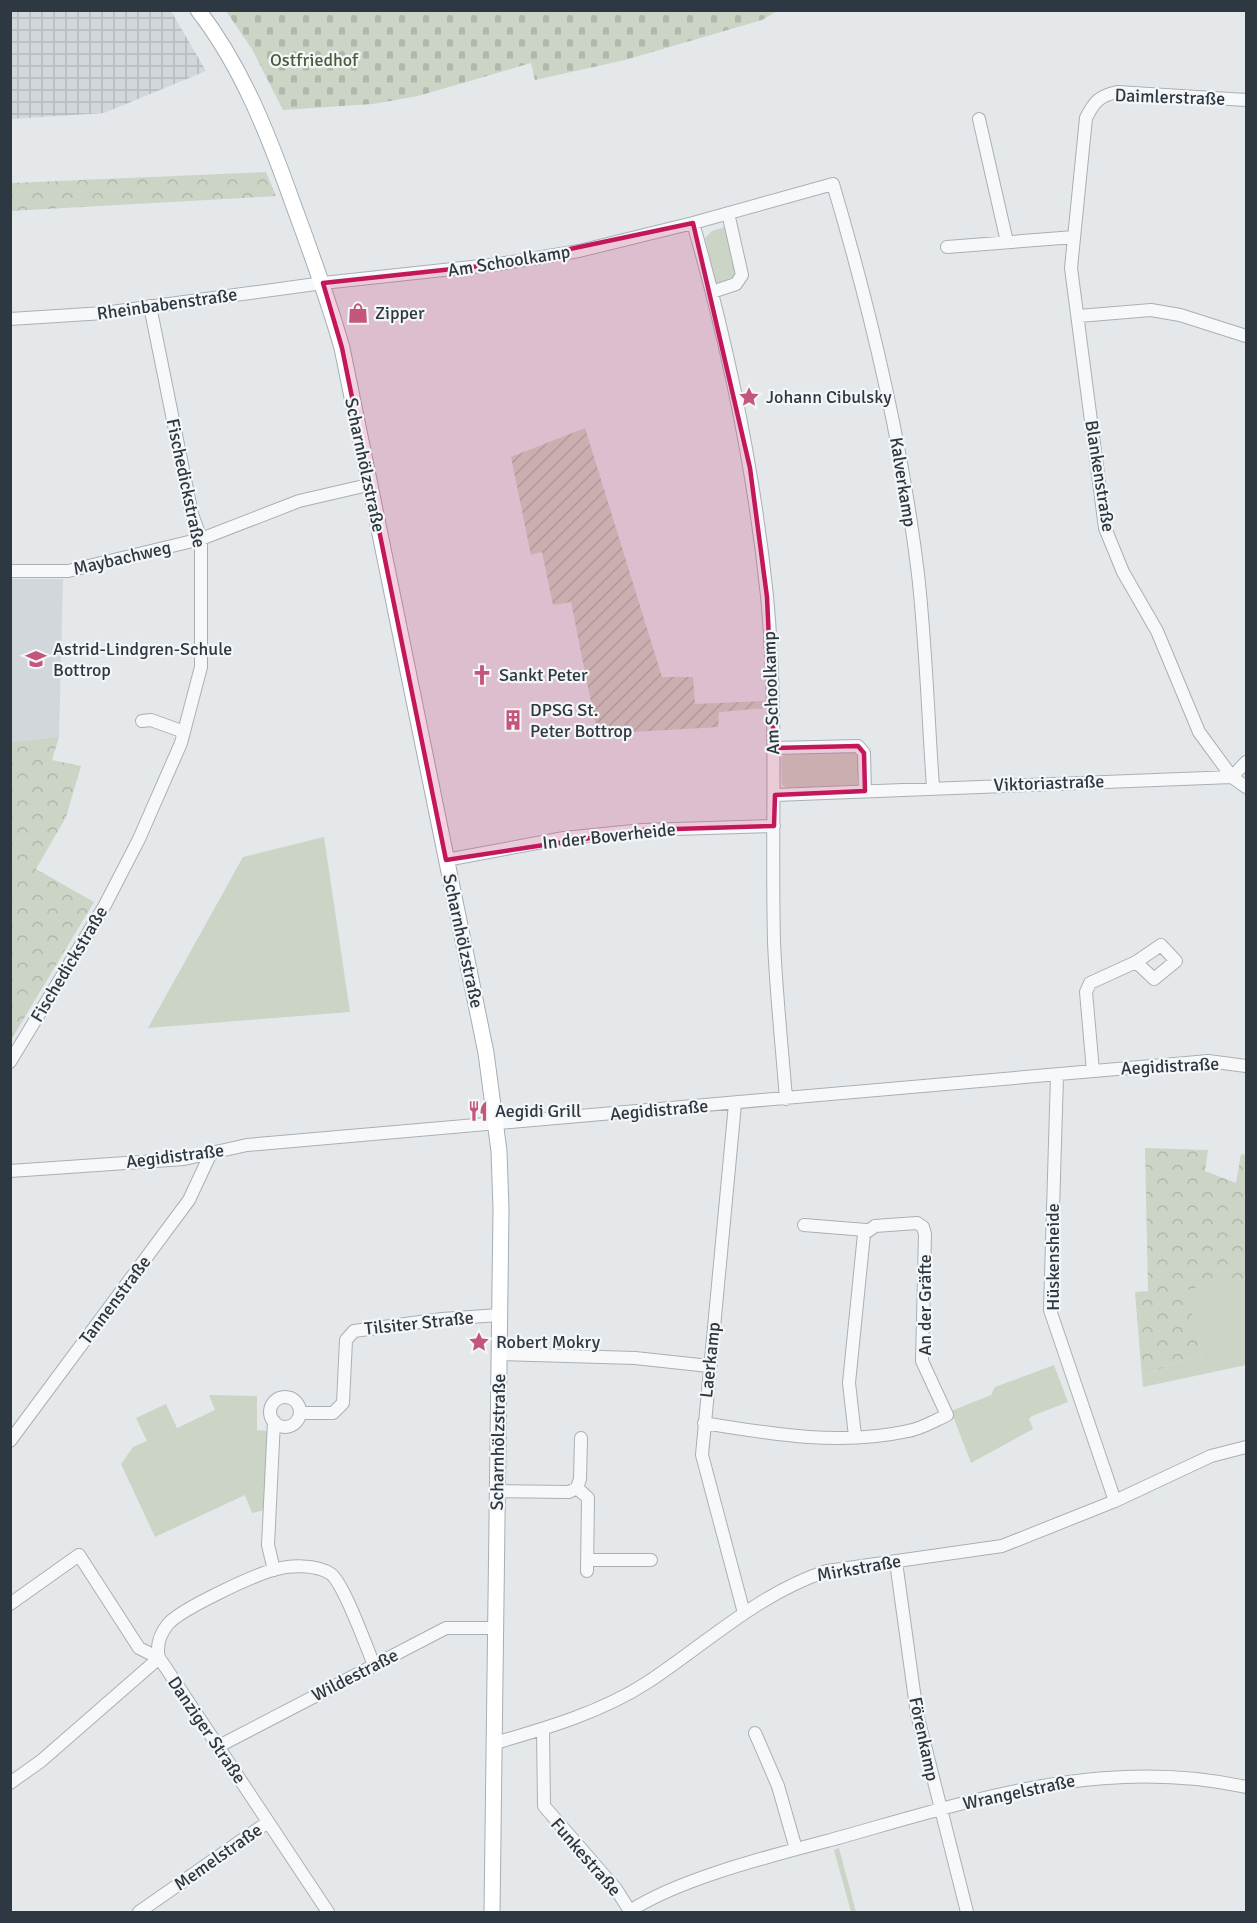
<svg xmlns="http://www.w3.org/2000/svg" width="1257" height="1923" font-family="Signika,sans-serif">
	<defs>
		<pattern id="industrial-grid" width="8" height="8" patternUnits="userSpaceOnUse" patternTransform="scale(1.5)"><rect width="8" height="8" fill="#d2d7dc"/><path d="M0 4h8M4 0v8" fill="none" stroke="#b5b9be"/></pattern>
		<pattern id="forest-crowns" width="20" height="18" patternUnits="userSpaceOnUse" patternTransform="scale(1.5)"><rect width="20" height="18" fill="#ccd4c6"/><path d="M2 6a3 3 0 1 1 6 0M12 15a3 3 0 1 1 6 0" fill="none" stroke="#b0b7ab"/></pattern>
		<pattern id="cemetery-stones" width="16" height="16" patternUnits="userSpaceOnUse" patternTransform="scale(1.5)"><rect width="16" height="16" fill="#ccd4c6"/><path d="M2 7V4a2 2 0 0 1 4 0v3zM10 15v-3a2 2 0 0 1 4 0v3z" fill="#b0b7ab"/></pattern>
		<pattern id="garden-furrows" width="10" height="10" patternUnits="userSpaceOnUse" patternTransform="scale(1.5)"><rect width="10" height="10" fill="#ccd4c6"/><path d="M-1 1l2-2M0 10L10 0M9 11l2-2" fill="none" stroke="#b0b7ab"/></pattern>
	</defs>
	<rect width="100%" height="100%" fill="#e4e8eb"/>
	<!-- built -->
	<path fill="#d2d7dc" d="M 11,579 L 63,579 L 59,737 L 11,742 Z"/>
	<!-- industrial -->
	<path fill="url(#industrial-grid)" d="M 11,10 L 171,11 L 206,71 L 104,113 L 11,119 Z"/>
	<!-- green -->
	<path fill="#ccd4c6" d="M 725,227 L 737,272 L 733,280 L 718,284 L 715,281 L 705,238 L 712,231 Z
		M 852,750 L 859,754 L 857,785 L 787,788 L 782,785 L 781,758 L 785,754 Z
		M 324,837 L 350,1012 L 148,1028 L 243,857 Z
		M 1246,1278 L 1246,1365 L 1143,1387 L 1142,1377 L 1171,1364 L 1202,1356 L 1185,1290 Z
		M 1054,1365 L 1068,1402 L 1032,1416 L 1029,1419 L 1033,1429 L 971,1463 L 951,1411 L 991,1395 L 995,1387 Z
		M 209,1395 L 257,1396 L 257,1430 L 267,1431 L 266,1510 L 252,1513 L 245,1495 L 155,1537 L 121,1464 L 133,1447 L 147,1441 L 136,1418 L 166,1404 L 177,1428 L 215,1410 Z
		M 839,1848 L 856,1912 L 851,1912 L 834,1850 Z"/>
	<!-- forest -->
	<path fill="url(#forest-crowns)" d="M 266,172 L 276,196 L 11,211 L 11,183 Z
		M 59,737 L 52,760 L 81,766 L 66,817 L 36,869 L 94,902 L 11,1040 L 11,742 Z
		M 1145,1148 L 1208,1150 L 1205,1171 L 1236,1183 L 1241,1154 L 1246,1155 L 1246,1278 L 1186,1290 L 1202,1356 L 1171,1364 L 1142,1377 L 1135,1292 L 1148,1291 Z"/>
	<!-- cemetery -->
	<path fill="url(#cemetery-stones)" d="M 226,11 L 777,11 L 762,20 L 625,60 L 535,80 L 531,63 L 418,96 L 373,104 L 283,110 L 252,49 Z"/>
	<!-- garden -->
	<path fill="url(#garden-furrows)" d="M 585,428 L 662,677 L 693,677 L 695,704 L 766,701 L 766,708 L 719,712 L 718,727 L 633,732 L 598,737 L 571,602 L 553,605 L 542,552 L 531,555 L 511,457 Z"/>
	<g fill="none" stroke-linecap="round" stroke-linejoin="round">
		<!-- minor casing -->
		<g stroke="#a9b0b5" stroke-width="14">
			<path id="minor" d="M 1246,100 L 1117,92 C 1099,96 1094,102 1086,118 L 1071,268 L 1105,528 L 1123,572 L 1157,631 L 1199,732 L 1232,777 L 1246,787
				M 979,119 L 1007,242
				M 693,223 L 833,184 C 871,312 902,442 918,574 C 926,645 928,717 933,787
				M 947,247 L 1074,237
				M 712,292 L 736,284 L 742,275 L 728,213
				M 1079,316 L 1151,310 L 1180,315 L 1246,336
				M 10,319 L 104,313 L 323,283 L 499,264 L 579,251 L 693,223 C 728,345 754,470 767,596 C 778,711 771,826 774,941 C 776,993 782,1046 786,1099
				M 10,571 L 68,571 L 201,539 L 299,501 L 368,485
				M 142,721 L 151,720 L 184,732
				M 774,748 L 858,746 L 864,753 L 865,791
				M 775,795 L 1232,777 L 1246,762
				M 446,860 L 564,838 L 643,830 L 774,826
				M 10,1062 L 105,905 L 139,839 L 181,743 L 201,667 L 201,539 L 192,514 L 150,306
				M 1093,1071 L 1086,992 L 1090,983 L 1136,962 L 1161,945 L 1176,961 L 1154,979 L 1136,962
				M 1057,1076 L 1050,1310 L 1115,1501
				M 735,1104 L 702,1455 L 744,1613
				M 10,1171 L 184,1159 L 247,1145 L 1186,1063 L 1208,1061 L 1246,1066
				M 804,1225 L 866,1230
				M 499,1354 L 635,1358 L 709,1366
				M270 1412a15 15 0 1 1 30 0a15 15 0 1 1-30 0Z
				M 300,1413 L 333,1413 L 343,1403 L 346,1340 L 354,1331 L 442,1319 L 499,1315
				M 704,1423 C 771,1434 840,1446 908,1431 C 921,1429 934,1421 947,1415 L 922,1361 L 925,1234 L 923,1227 L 917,1223 L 875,1226 L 864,1234 L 849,1383 L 855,1436
				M 10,1441 L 189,1200 L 210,1155
				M 577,1488 L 580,1479 L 581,1438
				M 497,1491 L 569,1492 L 577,1488 L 588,1498 L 587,1571
				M 587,1560 L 651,1560
				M 896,1562 L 917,1714 L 967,1912
				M 274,1570 L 268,1545 L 274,1421
				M 10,1604 L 79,1555 L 139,1648 L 159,1658 L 166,1668 L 328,1912
				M 159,1658 C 156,1646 160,1634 168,1624 C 181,1609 252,1576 273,1570 C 290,1565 316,1564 331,1574 C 344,1584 366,1646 374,1665
				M 543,1729 L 544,1806 L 616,1889 L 630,1911
				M 755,1733 L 778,1786 L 796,1849
				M 495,1743 C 547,1728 602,1712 648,1682 C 707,1643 759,1593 827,1571 L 1002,1546 L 1115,1501 L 1211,1456 L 1246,1447
				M 219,1746 L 446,1628 L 497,1628
				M 10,1783 L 41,1761 L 159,1658
				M 630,1911 C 679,1879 770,1856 827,1841 C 968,1802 1099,1755 1246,1787
				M 139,1912 L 268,1822"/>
		</g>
		<!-- major casing -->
		<g stroke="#a4aeb5" stroke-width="17">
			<path id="major" d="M 198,10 C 242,67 268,134 292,201 C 310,250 328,298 342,348 L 486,1053 L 499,1151 L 501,1209 L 492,1912"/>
		</g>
		<!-- minor -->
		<use href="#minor" stroke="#f7f8f9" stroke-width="12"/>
		<!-- major -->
		<use href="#major" stroke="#fff" stroke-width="15"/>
	</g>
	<!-- marked area -->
	<path fill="#c2185b" fill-opacity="0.2" stroke="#c2185b" stroke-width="4.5" stroke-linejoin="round" d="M 693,223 L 750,468 L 767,597 L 774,748 L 858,746 L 864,753 L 865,791 L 775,795 L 774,826 L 643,830 L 446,860 L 342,348 L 323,283 L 499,264 Z"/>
	<!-- icons -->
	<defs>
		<g id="shop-bare" transform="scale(1.62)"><path d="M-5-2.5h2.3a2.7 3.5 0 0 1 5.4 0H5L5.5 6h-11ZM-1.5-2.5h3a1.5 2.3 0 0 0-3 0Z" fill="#c3567b" stroke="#f4f6f8" stroke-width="2.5" paint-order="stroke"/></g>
		<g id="sight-bare" transform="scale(1.62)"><path d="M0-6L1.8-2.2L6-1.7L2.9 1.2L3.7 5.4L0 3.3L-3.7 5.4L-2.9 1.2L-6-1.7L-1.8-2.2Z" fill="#c3567b" stroke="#f4f6f8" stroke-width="2.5" paint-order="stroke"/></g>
		<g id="school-bare" transform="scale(1.62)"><path d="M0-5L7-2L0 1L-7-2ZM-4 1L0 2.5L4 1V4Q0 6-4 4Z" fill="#c3567b" stroke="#f4f6f8" stroke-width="2.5" paint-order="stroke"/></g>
		<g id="church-bare" transform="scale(1.62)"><path d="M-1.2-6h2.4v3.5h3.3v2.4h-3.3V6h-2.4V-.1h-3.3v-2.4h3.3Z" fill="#c3567b" stroke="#f4f6f8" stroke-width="2.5" paint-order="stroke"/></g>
		<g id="building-bare" transform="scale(1.62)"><path d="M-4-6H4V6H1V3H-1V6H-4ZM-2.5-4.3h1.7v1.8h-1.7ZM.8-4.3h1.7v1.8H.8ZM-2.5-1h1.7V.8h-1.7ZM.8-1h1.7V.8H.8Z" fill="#c3567b" stroke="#f4f6f8" stroke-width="2.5" paint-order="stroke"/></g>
		<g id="restaurant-bare" transform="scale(1.62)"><path d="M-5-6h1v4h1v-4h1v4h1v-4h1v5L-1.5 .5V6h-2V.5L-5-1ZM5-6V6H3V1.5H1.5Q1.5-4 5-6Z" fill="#c3567b" stroke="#f4f6f8" stroke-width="2.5" paint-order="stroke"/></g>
	</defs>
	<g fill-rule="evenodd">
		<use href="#shop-bare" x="358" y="313"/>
		<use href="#sight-bare" x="749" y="397"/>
		<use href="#school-bare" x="36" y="659"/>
		<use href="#church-bare" x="482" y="675"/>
		<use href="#building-bare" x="513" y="720"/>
		<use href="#restaurant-bare" x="478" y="1111"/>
		<use href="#sight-bare" x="479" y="1342"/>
	</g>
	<g text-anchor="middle" stroke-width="4.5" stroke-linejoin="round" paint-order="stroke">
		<!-- park labels -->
		<g font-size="18" fill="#485c3c" stroke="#f4f6f8">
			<text x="314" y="66">Ostfriedhof</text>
		</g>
		<!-- street labels -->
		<g font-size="18" fill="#2d3842" stroke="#f4f6f8">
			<text transform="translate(1170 97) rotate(2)" y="6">Daimlerstraße</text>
			<text transform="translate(509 261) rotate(-9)" y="6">Am Schoolkamp</text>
			<text transform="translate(167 304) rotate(-8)" y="6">Rheinbabenstraße</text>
			<text transform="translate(365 465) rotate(78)" y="6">Scharnhölzstraße</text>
			<text transform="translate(1100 476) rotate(81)" y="6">Blankenstraße</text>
			<text transform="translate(903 482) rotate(81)" y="6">Kalverkamp</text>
			<text transform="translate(186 483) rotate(78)" y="6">Fischedickstraße</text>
			<text transform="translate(122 558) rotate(-13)" y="6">Maybachweg</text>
			<text transform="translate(771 693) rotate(-92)" y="6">Am Schoolkamp</text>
			<text transform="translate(1049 783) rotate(-2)" y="6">Viktoriastraße</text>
			<text transform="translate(609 836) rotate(-6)" y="6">In der Boverheide</text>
			<text transform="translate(463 941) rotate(78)" y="6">Scharnhölzstraße</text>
			<text transform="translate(69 964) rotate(-59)" y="6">Fischedickstraße</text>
			<text transform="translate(1170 1066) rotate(-3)" y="6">Aegidistraße</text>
			<text transform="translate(659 1110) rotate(-5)" y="6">Aegidistraße</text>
			<text transform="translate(175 1156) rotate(-7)" y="6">Aegidistraße</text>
			<text transform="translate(1053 1257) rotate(-90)" y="6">Hüskensheide</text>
			<text transform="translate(115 1300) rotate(-53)" y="6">Tannenstraße</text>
			<text transform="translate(925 1305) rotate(-90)" y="6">An der Gräfte</text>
			<text transform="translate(419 1323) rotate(-6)" y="6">Tilsiter Straße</text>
			<text transform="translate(710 1360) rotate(-84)" y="6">Laerkamp</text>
			<text transform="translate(498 1442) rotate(-89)" y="6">Scharnhölzstraße</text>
			<text transform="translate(859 1568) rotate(-10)" y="6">Mirkstraße</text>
			<text transform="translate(355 1675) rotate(-27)" y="6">Wildestraße</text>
			<text transform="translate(207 1730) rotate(56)" y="6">Danziger Straße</text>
			<text transform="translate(924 1739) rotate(78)" y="6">Förenkamp</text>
			<text transform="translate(1019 1792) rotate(-12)" y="6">Wrangelstraße</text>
			<text transform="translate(218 1857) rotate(-35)" y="6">Memelstraße</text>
			<text transform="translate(586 1857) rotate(49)" y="6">Funkestraße</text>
		</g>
		<!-- poi labels -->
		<g font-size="18" fill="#2d3842" stroke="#f4f6f8" text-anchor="start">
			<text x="375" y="319">Zipper</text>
			<text x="766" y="403">Johann Cibulsky</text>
			<text x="53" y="655">Astrid-Lindgren-Schule<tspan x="53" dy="21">Bottrop</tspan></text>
			<text x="499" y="681">Sankt Peter</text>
			<text x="530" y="716">DPSG St.<tspan x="530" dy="21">Peter Bottrop</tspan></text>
			<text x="495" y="1117">Aegidi Grill</text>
			<text x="496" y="1348">Robert Mokry</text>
		</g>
	</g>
	<!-- border -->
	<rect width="1257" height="1923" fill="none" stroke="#2d3842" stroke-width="24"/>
</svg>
